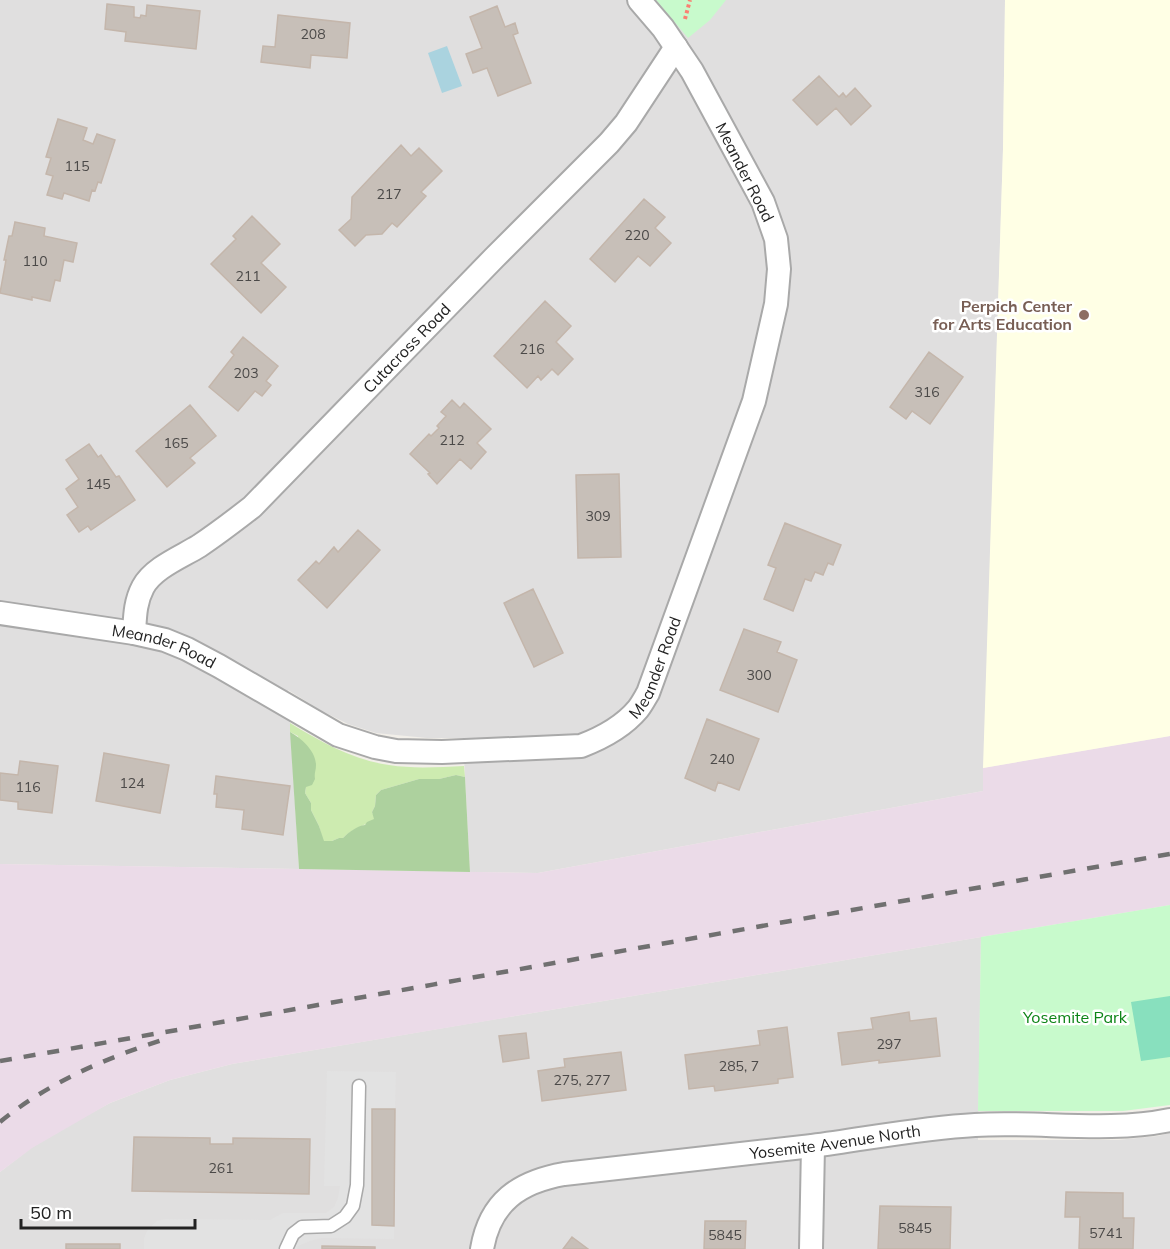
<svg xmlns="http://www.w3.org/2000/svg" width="1170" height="1249" font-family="Mulish,sans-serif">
	<rect width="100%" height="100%" fill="#f2efe9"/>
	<!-- residential -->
	<path fill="#e0dfdf" d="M 0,0 L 1005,0 L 1003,149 L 983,791 L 538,873 L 470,872 L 463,738 L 427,738 L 376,733 L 348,724 L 320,710 L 288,690 L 299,869 L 0,864 Z
		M 981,937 L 978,1140 L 1118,1140 L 1158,1136 L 1170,1133 L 1170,1249 L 0,1249 L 0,1172 L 31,1148 L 84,1117 L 110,1103 L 170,1080 L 232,1064 Z"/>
	<!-- industrial -->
	<path fill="#ebdbe8" d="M 1170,736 L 1170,905 L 232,1064 L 170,1080 L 110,1103 L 32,1148 L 0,1172 L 0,864 L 538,873 L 983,791 L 983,768 Z"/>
	<!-- education -->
	<path fill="#ffffe5" d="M 1005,0 L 1170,0 L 1170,736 L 983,768 L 1003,149 Z"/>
	<!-- grass -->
	<path fill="#cdebb0" d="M 290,723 C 321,742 353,760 389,765 C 414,769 439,767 464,766 L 465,777 L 456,775 L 439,779 L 419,779 L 381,790 L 376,795 L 375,806 L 372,812 L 375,819 C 364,826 351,829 343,838 L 339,838 L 332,841 L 323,841 L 319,826 L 311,810 L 311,803 L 305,793 L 306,787 L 298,736 L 290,732 Z"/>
	<!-- forest -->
	<path fill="#add19e" d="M 290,732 C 301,738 316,751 316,765 C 316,771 314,773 315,779 L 312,785 L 306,787 L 305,793 L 311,803 L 311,810 L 319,826 L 324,841 L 332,841 L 339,838 L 343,838 C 349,832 357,826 365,825 L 367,822 L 374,819 L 372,812 L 375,806 L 376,795 L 381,790 L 419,779 L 439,779 L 456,775 L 465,777 L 470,872 L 299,869 Z"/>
	<!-- park -->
	<path fill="#c8facc" d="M 656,0 L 726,0 L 710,20 L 688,38 Z
		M 1170,905 L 1170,1105 L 1123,1111 L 978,1111 L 981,937 Z"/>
	<!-- pitch -->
	<path fill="#88e0be" d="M 1170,996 L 1170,1057 L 1141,1061 L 1131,1002 Z"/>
	<!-- parking -->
	<path fill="#e2e2e2" d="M 327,1071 L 396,1072 L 395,1109 L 372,1109 L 372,1225 L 394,1226 L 394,1239 L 321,1238 L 310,1241 L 298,1246 L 297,1249 L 144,1249 L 144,1238 L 148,1229 L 157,1221 L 165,1219 L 270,1220 L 283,1213 L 326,1213 L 334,1207 L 338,1198 L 340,1186 L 324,1186 Z"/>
	<!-- water -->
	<path fill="#aad3df" d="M 447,46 L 462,86 L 442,93 L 428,53 Z"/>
	<!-- building -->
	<path fill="#c7bfb8" stroke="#c4b6ab" stroke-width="1.5" d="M 107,4 L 134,7 L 134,17 L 140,18 L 141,15 L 146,16 L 147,5 L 200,11 L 196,49 L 125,41 L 126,32 L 105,29 Z
		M 497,6 L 505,27 L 515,23 L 518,33 L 513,35 L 531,83 L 498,96 L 487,68 L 473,73 L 466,54 L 482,48 L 470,17 Z
		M 278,15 L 350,23 L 347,58 L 311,55 L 310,68 L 261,62 L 263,46 L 275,47 Z
		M 819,76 L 839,97 L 843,93 L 846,97 L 855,88 L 871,106 L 851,125 L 836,108 L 817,125 L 793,100 Z
		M 58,119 L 87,128 L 83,140 L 93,144 L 97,134 L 115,140 L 101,183 L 98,182 L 95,191 L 92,190 L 89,201 L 64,193 L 62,199 L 47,195 L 53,176 L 46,174 L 51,158 L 46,157 Z
		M 401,145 L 411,156 L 419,148 L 442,171 L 421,192 L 426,196 L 397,227 L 392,223 L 382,234 L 366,235 L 355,246 L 339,230 L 351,219 L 352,197 Z
		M 644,199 L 665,217 L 655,228 L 671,243 L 650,266 L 638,256 L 615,282 L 590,259 Z
		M 252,216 L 280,244 L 261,263 L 286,287 L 261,313 L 211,264 L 236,239 L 233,236 Z
		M 15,222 L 45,228 L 44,236 L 77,243 L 73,262 L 64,260 L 60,281 L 55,280 L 50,301 L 32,297 L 32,300 L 0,293 L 6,260 L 4,260 L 9,236 L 12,236 Z
		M 545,301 L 571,326 L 556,342 L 573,359 L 558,375 L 552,369 L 541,380 L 538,376 L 527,388 L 494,356 Z
		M 243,337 L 278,366 L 266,381 L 271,385 L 262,396 L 255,391 L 238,411 L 209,387 L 234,355 L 231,352 Z
		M 929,352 L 963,377 L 930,424 L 912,411 L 906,419 L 890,407 Z
		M 452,400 L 460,408 L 464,403 L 491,429 L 477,443 L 486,452 L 471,469 L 460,459 L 437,484 L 428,474 L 430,473 L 410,454 L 429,434 L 431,436 L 439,428 L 437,426 L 446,416 L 441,412 Z
		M 190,405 L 216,436 L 190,458 L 195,463 L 167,487 L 136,451 Z
		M 89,444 L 98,457 L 101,455 L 116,477 L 119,476 L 135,500 L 91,530 L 88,526 L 79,532 L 67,515 L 78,507 L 66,489 L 79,479 L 66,460 Z
		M 619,474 L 621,557 L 578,558 L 576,475 Z
		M 785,523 L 841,545 L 833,565 L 828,563 L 823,575 L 815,572 L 811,581 L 805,579 L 793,611 L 764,599 L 776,568 L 768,565 Z
		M 358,530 L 380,550 L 327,608 L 298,580 L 316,561 L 319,564 L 334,547 L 338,552 Z
		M 533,589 L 563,653 L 534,667 L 504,603 Z
		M 744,629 L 781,642 L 777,652 L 797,660 L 778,712 L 720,690 Z
		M 707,719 L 759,739 L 739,790 L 718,782 L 715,791 L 685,778 Z
		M 104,753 L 169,765 L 160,813 L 96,801 Z
		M 20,761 L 58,766 L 52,813 L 18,809 L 18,802 L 0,800 L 0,773 L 18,775 Z
		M 216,776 L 290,786 L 283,835 L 242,829 L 244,810 L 216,807 L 217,794 L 214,794 Z
		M 909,1012 L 910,1021 L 936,1018 L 940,1056 L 879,1063 L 879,1060 L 842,1065 L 838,1033 L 873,1029 L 871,1018 Z
		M 787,1027 L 793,1077 L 778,1079 L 778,1083 L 715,1091 L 714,1086 L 689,1089 L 685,1055 L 760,1045 L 758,1031 Z
		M 526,1033 L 529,1058 L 503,1062 L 499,1036 Z
		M 621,1052 L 626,1090 L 542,1101 L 538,1071 L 565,1067 L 564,1059 Z
		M 372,1109 L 395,1109 L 394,1226 L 372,1225 Z
		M 134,1137 L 210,1138 L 210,1144 L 233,1144 L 233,1138 L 310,1139 L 309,1194 L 132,1191 Z
		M 1066,1192 L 1123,1193 L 1123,1218 L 1134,1218 L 1133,1249 L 1079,1249 L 1080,1217 L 1065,1217 Z
		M 880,1206 L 951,1207 L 950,1249 L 878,1249 Z
		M 705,1221 L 746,1221 L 745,1249 L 704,1249 Z
		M 572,1237 L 588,1249 L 563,1249 Z
		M 66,1244 L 120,1244 L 120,1249 L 66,1249 Z
		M 322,1246 L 375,1247 L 375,1249 L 322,1249 Z"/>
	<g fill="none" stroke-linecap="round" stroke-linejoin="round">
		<!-- lane casing -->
		<g stroke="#a9a9a9" stroke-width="15">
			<path id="lane" d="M 286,1249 L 293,1234 L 302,1227 L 331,1226 L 345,1217 L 353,1206 L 357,1185 L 359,1086"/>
		</g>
		<!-- street casing -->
		<g stroke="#a9a9a9" stroke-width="26">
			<g id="street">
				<path id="s1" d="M 0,613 L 134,633 L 165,640 L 187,649 L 219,666 L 338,735 L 375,747 L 396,751 L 442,752 L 581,746 C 602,738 623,727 638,709 C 642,704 645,698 648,693 L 754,401 L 776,304 L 779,269 L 776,239 L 763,202 L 692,71 L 663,28 L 639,0"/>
				<path id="s2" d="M 134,633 C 135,617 135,602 143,587 C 153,568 181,557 199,546 C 217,534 234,521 252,507 L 494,258 L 609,143 L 626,123 L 676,47"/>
				<path id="s3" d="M 482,1249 C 490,1202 519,1182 564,1174 C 647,1164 730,1156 812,1146 C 866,1139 920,1128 975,1125 C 1039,1121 1107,1133 1170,1120"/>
				<path d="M 811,1249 L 813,1146"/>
			</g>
		</g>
		<!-- path -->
		<path stroke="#fa8072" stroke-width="4" stroke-dasharray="3 3" stroke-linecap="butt" d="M 685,19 L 690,0"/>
		<!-- lane -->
		<use href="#lane" stroke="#fff" stroke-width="12"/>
		<!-- street -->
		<use href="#street" stroke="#fff" stroke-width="22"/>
		<!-- rail -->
		<path stroke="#707070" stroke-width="4.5" stroke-dasharray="12 12" stroke-linecap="butt" d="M 0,1061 C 390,993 780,922 1170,854
			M 0,1122 C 49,1082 106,1058 165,1039"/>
	</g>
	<!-- markers -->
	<circle fill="#8d6e63" stroke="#fff" stroke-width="2" cx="1084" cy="315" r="6"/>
	<g text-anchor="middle" stroke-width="5" stroke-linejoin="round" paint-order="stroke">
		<!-- number labels -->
		<g font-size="14" fill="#4b4948">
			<text x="313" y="39">208</text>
			<text x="77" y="171">115</text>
			<text x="389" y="199">217</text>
			<text x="637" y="240">220</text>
			<text x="35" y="266">110</text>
			<text x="248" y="281">211</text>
			<text x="532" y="354">216</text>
			<text x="246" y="378">203</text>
			<text x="927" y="397">316</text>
			<text x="452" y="445">212</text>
			<text x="176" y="448">165</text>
			<text x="98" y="489">145</text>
			<text x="598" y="521">309</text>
			<text x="759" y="680">300</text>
			<text x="722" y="764">240</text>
			<text x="132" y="788">124</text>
			<text x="28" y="792">116</text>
			<text x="889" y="1049">297</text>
			<text x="739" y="1071">285, 7</text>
			<text x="582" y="1085">275, 277</text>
			<text x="221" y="1173">261</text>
			<text x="915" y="1233">5845</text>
			<text x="1106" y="1238">5741</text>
			<text x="725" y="1240">5845</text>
		</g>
		<!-- street labels -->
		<g font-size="16" fill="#222" stroke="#fff">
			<text transform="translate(745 172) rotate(63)" y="6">Meander Road</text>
			<text dy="6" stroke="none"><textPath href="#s2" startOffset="405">Cutacross Road</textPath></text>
			<text dy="6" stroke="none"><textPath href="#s1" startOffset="168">Meander Road</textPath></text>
			<text dy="6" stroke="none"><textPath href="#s1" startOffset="724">Meander Road</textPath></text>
			<text dy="6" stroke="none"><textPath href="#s3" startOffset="393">Yosemite Avenue North</textPath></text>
		</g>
		<!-- education labels -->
		<g font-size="16" font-weight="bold" fill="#785e54" stroke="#fff" text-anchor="end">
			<text x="1072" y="312">Perpich Center<tspan x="1072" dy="18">for Arts Education</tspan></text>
		</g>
		<!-- park labels -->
		<g font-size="16" fill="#0c8416" stroke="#fff">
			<text x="1075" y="1023">Yosemite Park</text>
		</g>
	</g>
	<!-- scale -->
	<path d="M21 1219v9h174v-9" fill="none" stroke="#222222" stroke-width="3"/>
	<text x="30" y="1219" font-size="18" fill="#222222" stroke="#ffffff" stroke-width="4.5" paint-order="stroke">50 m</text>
</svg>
